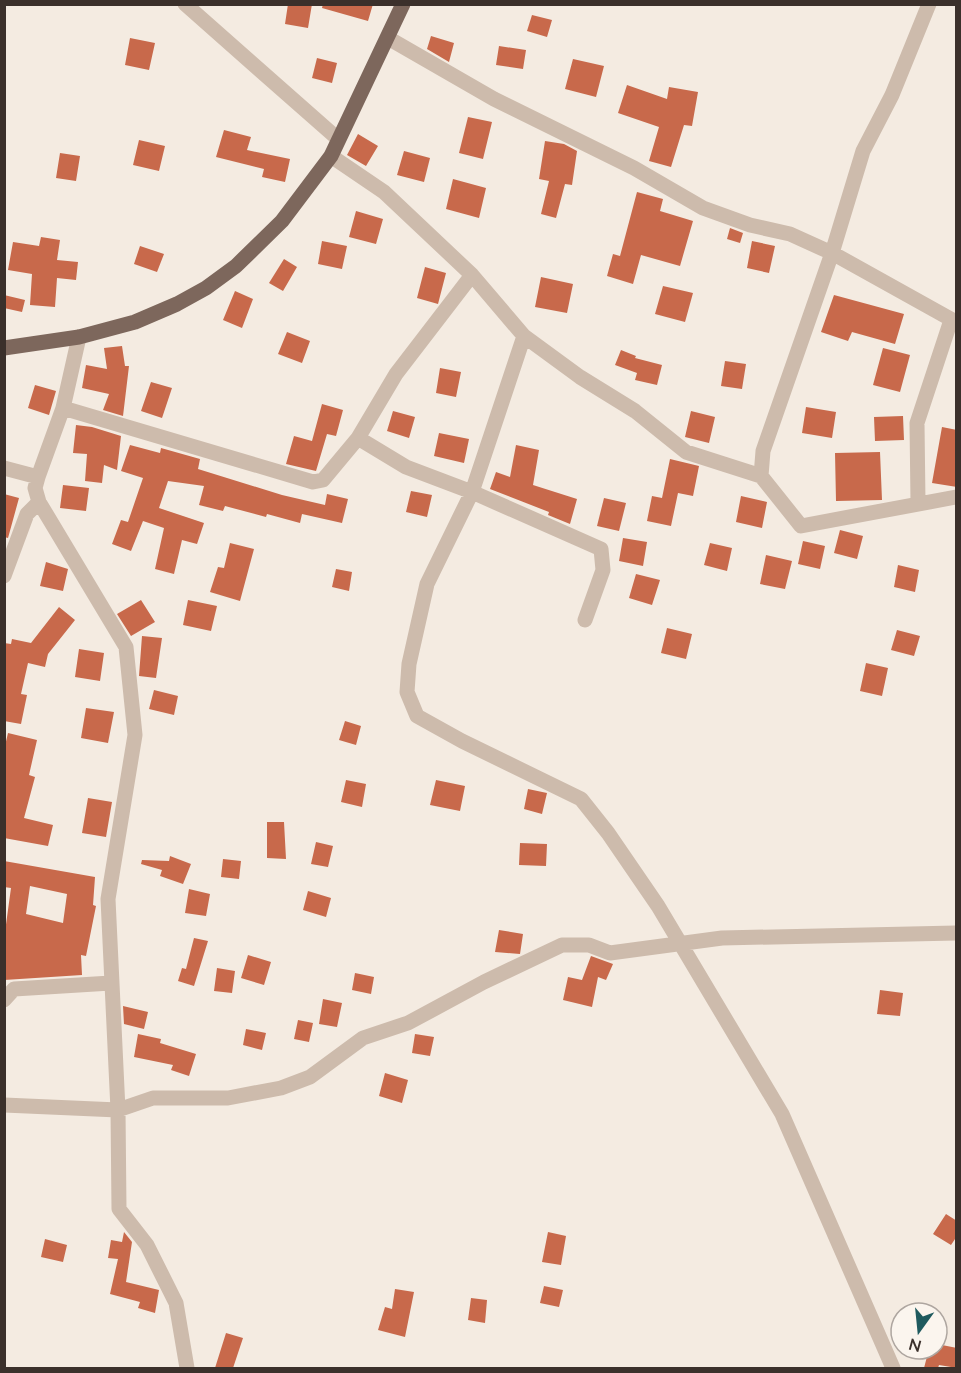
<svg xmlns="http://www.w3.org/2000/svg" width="961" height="1373" font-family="Lato,sans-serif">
	<rect width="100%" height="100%" fill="#f4ebe1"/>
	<!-- building -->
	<path fill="#c8694b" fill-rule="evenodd" d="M 288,4 L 312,4 L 308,28 L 285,24 Z
		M 323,4 L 373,4 L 368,21 L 322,8 Z
		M 532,15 L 552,20 L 547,37 L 527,31 Z
		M 431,36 L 454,43 L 449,62 L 427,49 Z
		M 130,38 L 155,43 L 149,70 L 125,65 Z
		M 499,46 L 526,50 L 523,69 L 496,65 Z
		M 317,58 L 337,63 L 332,83 L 312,78 Z
		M 573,59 L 604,66 L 596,97 L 565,89 Z
		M 627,85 L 667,99 L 669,87 L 698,92 L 692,126 L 684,125 L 671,167 L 649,161 L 659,127 L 618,113 Z
		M 468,117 L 492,122 L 483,159 L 459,153 Z
		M 224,130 L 251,137 L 247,150 L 290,159 L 285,182 L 262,177 L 264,169 L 216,157 Z
		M 358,134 L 378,146 L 366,166 L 347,155 Z
		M 139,140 L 165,146 L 159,171 L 133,165 Z
		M 545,141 L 564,144 L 577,151 L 572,185 L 565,184 L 556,218 L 541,214 L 549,181 L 539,179 Z
		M 404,151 L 430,158 L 424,182 L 397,175 Z
		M 60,153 L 80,156 L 76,181 L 56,178 Z
		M 453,179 L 486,188 L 479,218 L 446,209 Z
		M 637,192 L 663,199 L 660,211 L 693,221 L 680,266 L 641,255 L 633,284 L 607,276 L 613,254 L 620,256 Z
		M 356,211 L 383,219 L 376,244 L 349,237 Z
		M 730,228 L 743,233 L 740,243 L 727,239 Z
		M 41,237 L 60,240 L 57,260 L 78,262 L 76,280 L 57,278 L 55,307 L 30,305 L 32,274 L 8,270 L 13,242 L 39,246 Z
		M 322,241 L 347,246 L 342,269 L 318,264 Z
		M 752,241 L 775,246 L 769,273 L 747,268 Z
		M 140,246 L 164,254 L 157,272 L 134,264 Z
		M 284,259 L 297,267 L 283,291 L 269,283 Z
		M 425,267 L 446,273 L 438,304 L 417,298 Z
		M 541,277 L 573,284 L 567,313 L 535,307 Z
		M 663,286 L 693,293 L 685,322 L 655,314 Z
		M 235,291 L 253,299 L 242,328 L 223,320 Z
		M 4,295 L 25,300 L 22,312 L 4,308 Z
		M 834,295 L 904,314 L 895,344 L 852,332 L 848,341 L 821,332 Z
		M 287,332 L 310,341 L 302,363 L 278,354 Z
		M 122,346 L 125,366 L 129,366 L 123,416 L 103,410 L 109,394 L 82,388 L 86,365 L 107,369 L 104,348 Z
		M 883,348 L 910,355 L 900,392 L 873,385 Z
		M 621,350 L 636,356 L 635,358 L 662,365 L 657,385 L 635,380 L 637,373 L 615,365 Z
		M 725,361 L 746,364 L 742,389 L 721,386 Z
		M 440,368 L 461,372 L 456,397 L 436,393 Z
		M 151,382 L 172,388 L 162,418 L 141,411 Z
		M 35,385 L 56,391 L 49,415 L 28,408 Z
		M 322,404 L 343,410 L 336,436 L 327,434 L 316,471 L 286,464 L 294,436 L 312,441 Z
		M 806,407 L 836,412 L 832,438 L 802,433 Z
		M 393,411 L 415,417 L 409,438 L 387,431 Z
		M 691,411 L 715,417 L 709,443 L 685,437 Z
		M 903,416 L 904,440 L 875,441 L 874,417 Z
		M 76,425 L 92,427 L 121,436 L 117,470 L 104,465 L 102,483 L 85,481 L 87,454 L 73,453 Z
		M 942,427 L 957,430 L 957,487 L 932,483 Z
		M 439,433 L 469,439 L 464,463 L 434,456 Z
		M 130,445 L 160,453 L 161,448 L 200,459 L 198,469 L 282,495 L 325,505 L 327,494 L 348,499 L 342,523 L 302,514 L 300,523 L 267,514 L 266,517 L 225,506 L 223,511 L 199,505 L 204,486 L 168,481 L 159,508 L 204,523 L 197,544 L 182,540 L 174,574 L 155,569 L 164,528 L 143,521 L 131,551 L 112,544 L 121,520 L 128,522 L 143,478 L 121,471 Z
		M 516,445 L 539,450 L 533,485 L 577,499 L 570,524 L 548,515 L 549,512 L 490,489 L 496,472 L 510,477 Z
		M 880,452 L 882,500 L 836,501 L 835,453 Z
		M 670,459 L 699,466 L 693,496 L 678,493 L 671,526 L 647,521 L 652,496 L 662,498 Z
		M 63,485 L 89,488 L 86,511 L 60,508 Z
		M 411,491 L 432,495 L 427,517 L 406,512 Z
		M 4,494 L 19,498 L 8,538 L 4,537 Z
		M 741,496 L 767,502 L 762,528 L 736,522 Z
		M 604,498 L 626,503 L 619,531 L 597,526 Z
		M 840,530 L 863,536 L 857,559 L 834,553 Z
		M 623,538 L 647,542 L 643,566 L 619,561 Z
		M 803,541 L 825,546 L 820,569 L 798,564 Z
		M 230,543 L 254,549 L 240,601 L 210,592 L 218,567 L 224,568 Z
		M 710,543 L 732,548 L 727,571 L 704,565 Z
		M 766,555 L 792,561 L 785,589 L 760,584 Z
		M 46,562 L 68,569 L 63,591 L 40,586 Z
		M 898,565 L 919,570 L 915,592 L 894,587 Z
		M 336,569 L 352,572 L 349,591 L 332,587 Z
		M 636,574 L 660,580 L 652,605 L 629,598 Z
		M 141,600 L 155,622 L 131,636 L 117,614 Z
		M 188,600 L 217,606 L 211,631 L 183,625 Z
		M 59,607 L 75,620 L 48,654 L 45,667 L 28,663 L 21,694 L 27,695 L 21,724 L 4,721 L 4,643 L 11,644 L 12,639 L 31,643 Z
		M 667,628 L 692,634 L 686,659 L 661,653 Z
		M 897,630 L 920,636 L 914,656 L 891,650 Z
		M 142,636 L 162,638 L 156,678 L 139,676 Z
		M 79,649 L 104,653 L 100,681 L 75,677 Z
		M 866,663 L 888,668 L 882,696 L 860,691 Z
		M 154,690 L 178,696 L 174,715 L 149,709 Z
		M 86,708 L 114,712 L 108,743 L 81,738 Z
		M 345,721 L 361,726 L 356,745 L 339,740 Z
		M 8,733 L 37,740 L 29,775 L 35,777 L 24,818 L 53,825 L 48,846 L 4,838 L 4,750 Z
		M 346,780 L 366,784 L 362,807 L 341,802 Z
		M 436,780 L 465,786 L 460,811 L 430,805 Z
		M 528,789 L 547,793 L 542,814 L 524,809 Z
		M 88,798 L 112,802 L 106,837 L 82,833 Z
		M 267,822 L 284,822 L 286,859 L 267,858 Z
		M 316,842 L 333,846 L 328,867 L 311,864 Z
		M 520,843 L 547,844 L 546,866 L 519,865 Z
		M 170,856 L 191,864 L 183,884 L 160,876 L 162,870 L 141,864 L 142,860 L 169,861 Z
		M 223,859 L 241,861 L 239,879 L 221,877 Z
		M 4,861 L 95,877 L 93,905 L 96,906 L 86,956 L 81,955 L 82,975 L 4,980 L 4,939 L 11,888 L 4,887 ZM 30,886 L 67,894 L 63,923 L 26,914 Z
		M 189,889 L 210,894 L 206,916 L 185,913 Z
		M 308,891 L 331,898 L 326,917 L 303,910 Z
		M 499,930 L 523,934 L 520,954 L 495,952 Z
		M 194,938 L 208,941 L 194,986 L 178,981 L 182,968 L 186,969 Z
		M 248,955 L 271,962 L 264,985 L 241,978 Z
		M 591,956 L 613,964 L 606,980 L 598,977 L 592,1007 L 563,1000 L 568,977 L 582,980 Z
		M 217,968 L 235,971 L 232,993 L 214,991 Z
		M 355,973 L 374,977 L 371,994 L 352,990 Z
		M 880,990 L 903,993 L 900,1016 L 877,1014 Z
		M 323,999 L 342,1003 L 337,1027 L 319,1024 Z
		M 123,1006 L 148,1012 L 144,1029 L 124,1024 Z
		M 298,1020 L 313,1023 L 309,1042 L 294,1039 Z
		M 246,1029 L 266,1033 L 262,1050 L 243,1045 Z
		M 138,1034 L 161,1039 L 160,1043 L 196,1054 L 189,1076 L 171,1070 L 173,1065 L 134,1057 Z
		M 415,1034 L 434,1037 L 430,1056 L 412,1053 Z
		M 385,1073 L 408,1080 L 402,1103 L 379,1096 Z
		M 946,1214 L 957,1221 L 957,1236 L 951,1245 L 933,1234 Z
		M 124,1232 L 132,1242 L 126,1282 L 159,1290 L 155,1313 L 138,1308 L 140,1302 L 110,1294 L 118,1259 L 108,1258 L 111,1240 L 122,1242 Z
		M 548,1232 L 566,1236 L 561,1265 L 542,1262 Z
		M 45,1239 L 67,1245 L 63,1262 L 41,1257 Z
		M 544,1286 L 563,1290 L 559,1307 L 540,1303 Z
		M 395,1289 L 414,1292 L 405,1337 L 378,1330 L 385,1307 L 392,1309 Z
		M 471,1298 L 487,1300 L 485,1323 L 468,1320 Z
		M 226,1333 L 243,1338 L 233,1368 L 215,1368 Z
		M 937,1344 L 957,1348 L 957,1368 L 939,1365 L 938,1368 L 924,1368 L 929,1349 L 937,1349 Z"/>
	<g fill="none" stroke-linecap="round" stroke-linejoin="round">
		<!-- street -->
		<path stroke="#cdbbac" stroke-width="15" d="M 185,4 L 338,139
			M 388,38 L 494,99 L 634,168 L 703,208 L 750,225 L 790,234 L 832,253 L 956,322
			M 331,156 L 384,192 L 472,275 L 524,336 L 472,492 L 427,584 L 409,664 L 407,692 L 417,716 L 462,741 L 581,799 L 608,833 L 658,906 L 782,1114 L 893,1368
			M 524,336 L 580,377 L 635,411 L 686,452 L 761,476 L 801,526 L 956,497
			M 79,337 L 63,408 L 38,477 L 35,488 L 39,502 L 126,647 L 135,735 L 108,899 L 118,1110 L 119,1209 L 147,1245 L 176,1303 L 187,1368
			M 63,408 L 313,482 L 323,480 L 358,438 L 396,374 L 472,275
			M 358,438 L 406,467 L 472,492 L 601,549 L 603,570 L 585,620
			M 4,468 L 38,477
			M 761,476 L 763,451 L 832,253 L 863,151 L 892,95 L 929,4
			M 918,502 L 917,423 L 951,320
			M 4,576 L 27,514 L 39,502
			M 4,1000 L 14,989 L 111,983
			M 4,1105 L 118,1110 L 153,1098 L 228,1098 L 281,1088 L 310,1077 L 363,1038 L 408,1023 L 484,982 L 562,945 L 589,945 L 610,953 L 722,938 L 956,933"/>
		<!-- primary -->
		<path stroke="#7d675c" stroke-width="15" d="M 4,348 L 79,337 L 135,322 L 177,304 L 206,288 L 236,266 L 282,221 L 331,156 L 403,4"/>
	</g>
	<!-- border -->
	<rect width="961" height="1373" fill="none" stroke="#3b302b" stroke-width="12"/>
	<!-- north arrow -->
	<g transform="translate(919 1331) rotate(195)"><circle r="28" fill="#fbf5ee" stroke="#aea6a0" stroke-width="1.5"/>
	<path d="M0-4.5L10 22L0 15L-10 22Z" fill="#1f5a5e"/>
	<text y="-9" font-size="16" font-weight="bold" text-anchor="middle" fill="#3b302b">N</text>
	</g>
</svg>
